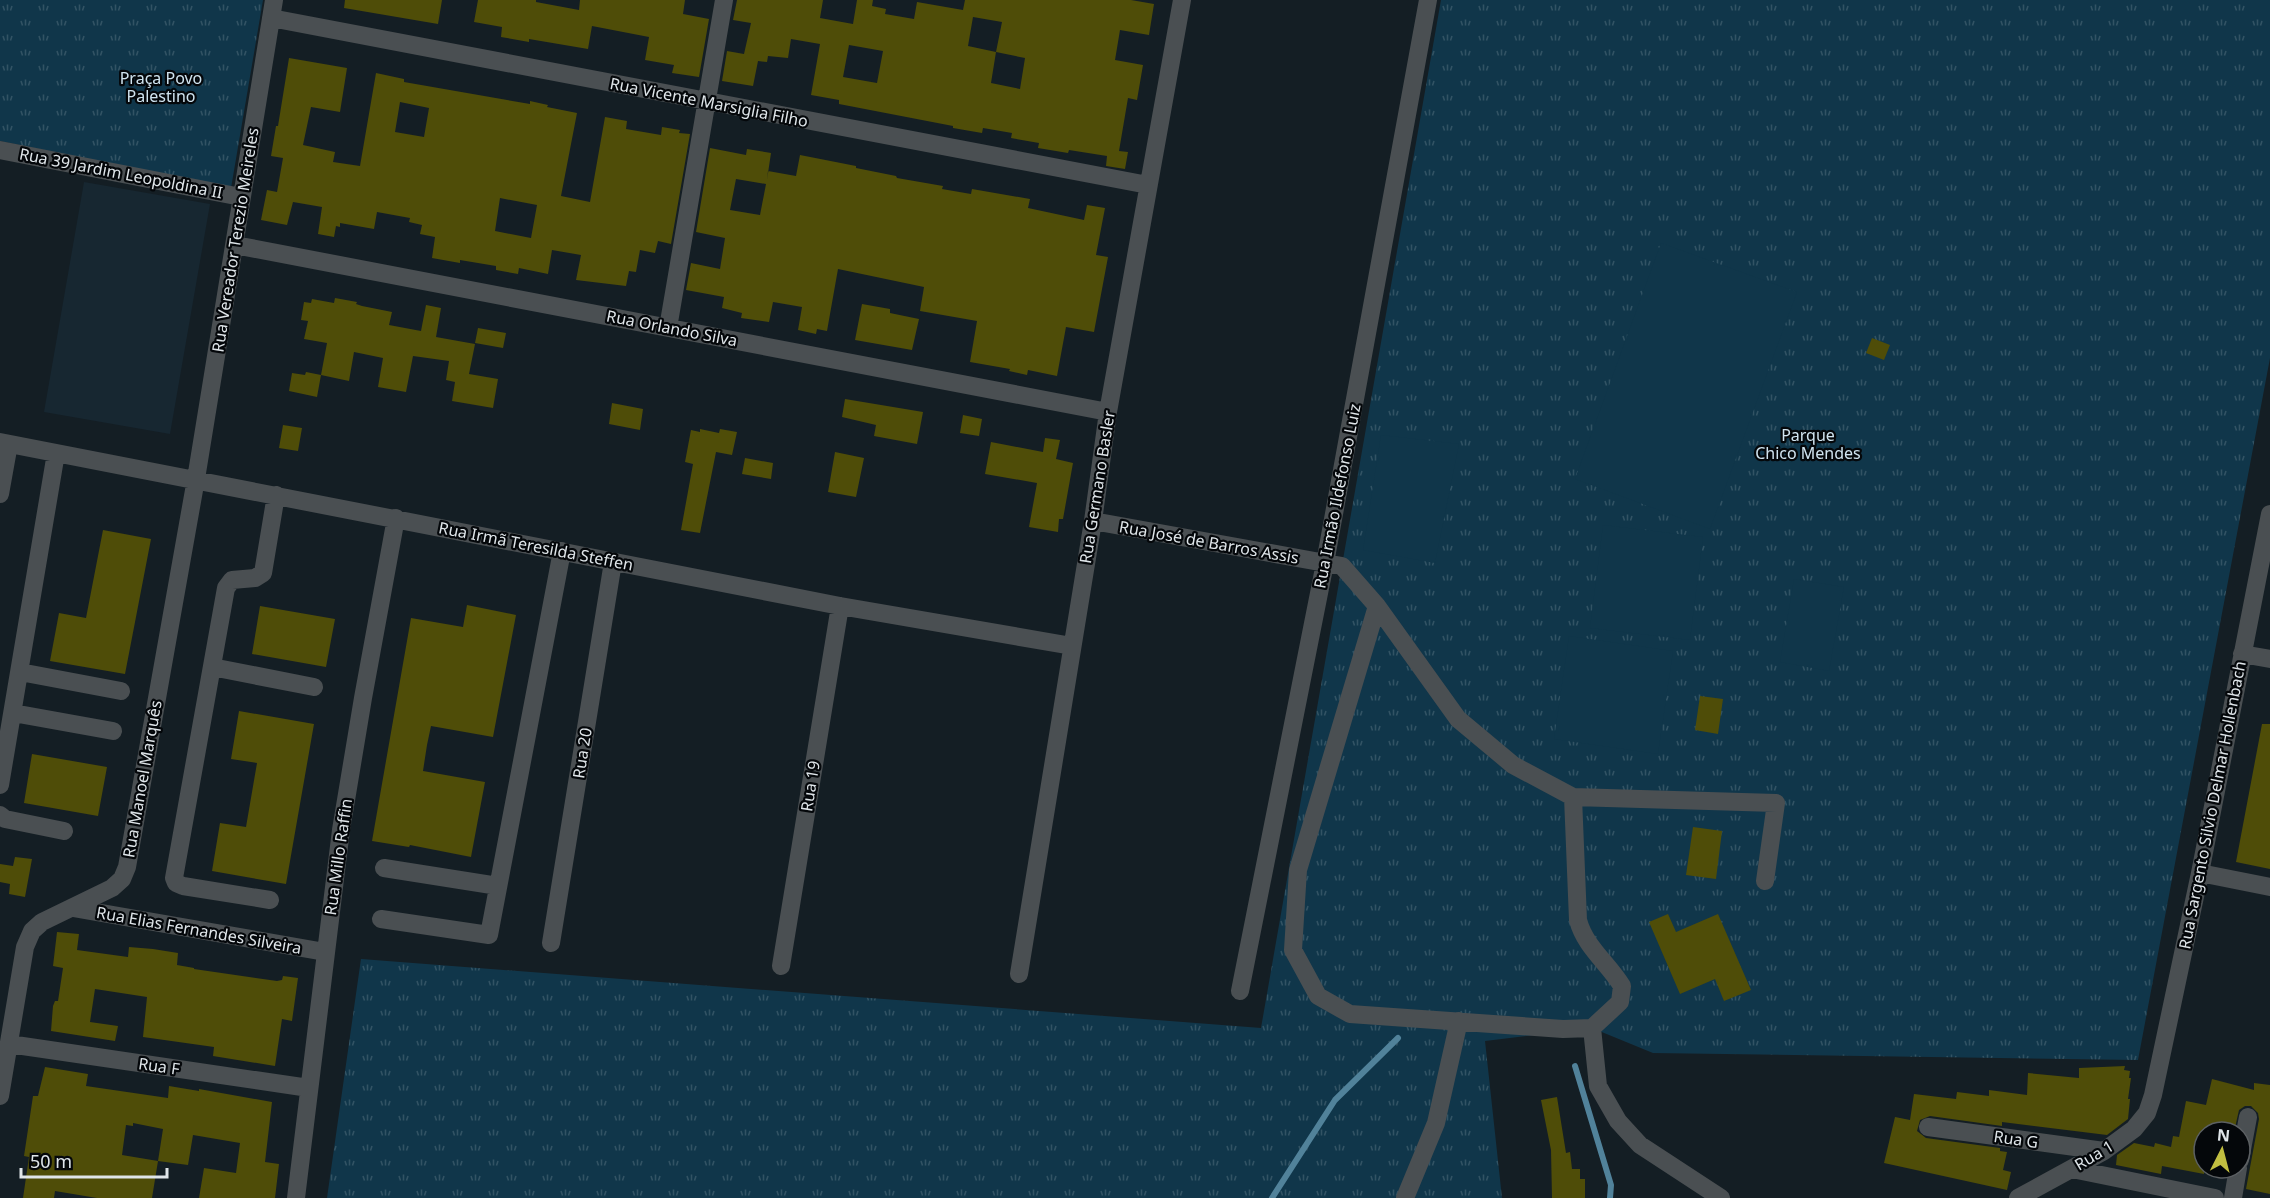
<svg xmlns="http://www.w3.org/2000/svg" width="2270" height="1198" font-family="'Noto Sans',sans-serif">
	<defs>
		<pattern id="park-tufts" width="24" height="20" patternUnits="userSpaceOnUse" patternTransform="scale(1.5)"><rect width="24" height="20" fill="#10364a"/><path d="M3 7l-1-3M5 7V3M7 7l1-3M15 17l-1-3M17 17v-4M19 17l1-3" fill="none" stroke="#325364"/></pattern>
	</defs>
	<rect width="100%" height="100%" fill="#141e24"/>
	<!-- built -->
	<path fill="#172731" d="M 84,182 L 210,204 L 170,434 L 44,412 Z"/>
	<!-- park -->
	<path fill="url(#park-tufts)" d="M 0,0 L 263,0 L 231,188 L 0,141 Z
		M 1441,0 L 2270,0 L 2270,358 L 2138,1060 L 1653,1053 L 1592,1028 L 1485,1041 L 1502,1198 L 327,1198 L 361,959 L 1261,1028 Z"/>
	<!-- pitch -->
	<path fill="#10364a" d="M 1661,243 L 1797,292 L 1710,529 L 1575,479 Z
		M 1381,435 L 1459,444 L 1435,563 L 1363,550 Z
		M 1603,525 L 1703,537 L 1690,640 L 1590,628 Z
		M 1794,579 L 1844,587 L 1829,671 L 1780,662 Z
		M 1569,636 L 1673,651 L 1658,754 L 1554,739 Z"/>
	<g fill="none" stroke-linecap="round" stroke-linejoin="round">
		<!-- stream -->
		<path stroke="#51829a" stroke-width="6" d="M 1575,1066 L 1611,1185 L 1610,1198
			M 1272,1198 L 1335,1100 L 1398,1038"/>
	</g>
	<!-- building -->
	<path fill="#4f4d08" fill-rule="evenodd" d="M 345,0 L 442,0 L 438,24 L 344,8 Z
		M 478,0 L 536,0 L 536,2 L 579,10 L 580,0 L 685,0 L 683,14 L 709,19 L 699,77 L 672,73 L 674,65 L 645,60 L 649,37 L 592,26 L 588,49 L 529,39 L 529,42 L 501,37 L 502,27 L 474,22 Z
		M 737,0 L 823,0 L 820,18 L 853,24 L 857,0 L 873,0 L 872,6 L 886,9 L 885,14 L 914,19 L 917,2 L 963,10 L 965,0 L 1131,0 L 1154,4 L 1149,35 L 1120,30 L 1115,60 L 1143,65 L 1137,100 L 1128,98 L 1119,151 L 1128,152 L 1125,169 L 1106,166 L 1107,156 L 1069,150 L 1068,153 L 1038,148 L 1039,143 L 1011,138 L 1012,133 L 983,128 L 982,133 L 953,128 L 953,126 L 839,104 L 839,100 L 811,95 L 820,44 L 791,39 L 788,58 L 768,56 L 767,62 L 758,61 L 753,86 L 722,81 L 727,51 L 744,54 L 751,23 L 733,20 ZM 973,17 L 1002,22 L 996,52 L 968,46 ZM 849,45 L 883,51 L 877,83 L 843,77 ZM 996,52 L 1025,58 L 1020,89 L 991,83 Z
		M 289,58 L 347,68 L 340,112 L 311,107 L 303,145 L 335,152 L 333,162 L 360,166 L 376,73 L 404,79 L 404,82 L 530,104 L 530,101 L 548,105 L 547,107 L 577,113 L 561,196 L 590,202 L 605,117 L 627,121 L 626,129 L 661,135 L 662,127 L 680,130 L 679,133 L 690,134 L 671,244 L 658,241 L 655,253 L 640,250 L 636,272 L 629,271 L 626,286 L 576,280 L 581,255 L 552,250 L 548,274 L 519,268 L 518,274 L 496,270 L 496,266 L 460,260 L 460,263 L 432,258 L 435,237 L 420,234 L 422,225 L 409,222 L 410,218 L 377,212 L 374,229 L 340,223 L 340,227 L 336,226 L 334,237 L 318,234 L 322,207 L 293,202 L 287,225 L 261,220 L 267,190 L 277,192 L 283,158 L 271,156 L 276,126 L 278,126 ZM 400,102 L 429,108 L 424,137 L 395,132 ZM 500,198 L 537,205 L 531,238 L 495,231 Z
		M 710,148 L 746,155 L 747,149 L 771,153 L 767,180 L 768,171 L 796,176 L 800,155 L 856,166 L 856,168 L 896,176 L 897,178 L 943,186 L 942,189 L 971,194 L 972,189 L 1030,199 L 1028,208 L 1084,220 L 1087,205 L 1105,208 L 1096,255 L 1108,257 L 1094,332 L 1066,327 L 1057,376 L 1028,370 L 1027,375 L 1009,371 L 1010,369 L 970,362 L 977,321 L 920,311 L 924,287 L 838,269 L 827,331 L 817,329 L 816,334 L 798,330 L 802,307 L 773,302 L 769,322 L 741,318 L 742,313 L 722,308 L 724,297 L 686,290 L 691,263 L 720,269 L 725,238 L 696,232 ZM 736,179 L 766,184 L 760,215 L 730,210 Z
		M 335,298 L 357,302 L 356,304 L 362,306 L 392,312 L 389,325 L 421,331 L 426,305 L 441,308 L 436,337 L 475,344 L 469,374 L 498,379 L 493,408 L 452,401 L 455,382 L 446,380 L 449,361 L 413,356 L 406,392 L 378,387 L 383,358 L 354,352 L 349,381 L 321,375 L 327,343 L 304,339 L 308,321 L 301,320 L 304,302 L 311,303 L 312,299 L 334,303 Z
		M 862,304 L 890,309 L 890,313 L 919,319 L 912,350 L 855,340 Z
		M 478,328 L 506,333 L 503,348 L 475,343 Z
		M 1872,338 L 1890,345 L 1884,360 L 1866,353 Z
		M 306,372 L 321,375 L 317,397 L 289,391 L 292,373 L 305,375 Z
		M 845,399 L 923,412 L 917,444 L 874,436 L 876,425 L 842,417 Z
		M 612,403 L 643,409 L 640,430 L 609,424 Z
		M 963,415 L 982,419 L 979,436 L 960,433 Z
		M 283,425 L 302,428 L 298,451 L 279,448 Z
		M 700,429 L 719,433 L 720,429 L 737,432 L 732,455 L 716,452 L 700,533 L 681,530 L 693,464 L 685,462 L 691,430 L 700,432 Z
		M 1045,438 L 1060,440 L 1056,459 L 1073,463 L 1063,519 L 1059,519 L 1058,532 L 1029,527 L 1037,483 L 985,474 L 991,442 L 1043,452 Z
		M 835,452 L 864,458 L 856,497 L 828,492 Z
		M 745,458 L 773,463 L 771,479 L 742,474 Z
		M 103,530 L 151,539 L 125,674 L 50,661 L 59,613 L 86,618 Z
		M 467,605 L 516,615 L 493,737 L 431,726 L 427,745 L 423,771 L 485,782 L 471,857 L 410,845 L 409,847 L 372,841 L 411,618 L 463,627 Z
		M 260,606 L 335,619 L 326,667 L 252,654 Z
		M 1700,696 L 1723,699 L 1718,734 L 1695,730 Z
		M 239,711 L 314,724 L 286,884 L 212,871 L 220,823 L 246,827 L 257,763 L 231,759 Z
		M 2262,724 L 2270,724 L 2270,869 L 2236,862 Z
		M 32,754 L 107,767 L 98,816 L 24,803 Z
		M 1693,827 L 1722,831 L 1716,879 L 1686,875 Z
		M 15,857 L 32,859 L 25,897 L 9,894 L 10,884 L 0,882 L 0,864 L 13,866 Z
		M 1668,914 L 1676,932 L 1718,914 L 1751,990 L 1724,1001 L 1715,979 L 1680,994 L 1649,922 Z
		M 57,932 L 79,934 L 77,950 L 128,957 L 129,947 L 153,949 L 178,953 L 177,965 L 194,968 L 194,969 L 277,981 L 282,980 L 283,976 L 298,978 L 292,1021 L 282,1019 L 275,1066 L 213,1056 L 214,1047 L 143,1037 L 147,997 L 95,989 L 90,1022 L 118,1026 L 115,1041 L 51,1031 L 53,1006 L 55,1001 L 58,1001 L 63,968 L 53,966 Z
		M 2125,1066 L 2124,1070 L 2130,1071 L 2129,1078 L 2131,1078 L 2128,1099 L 2130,1099 L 2128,1119 L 2107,1135 L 2002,1122 L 2002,1126 L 1930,1116 L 1920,1120 L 1917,1131 L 1926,1138 L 2000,1148 L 2000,1151 L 2007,1152 L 2003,1170 L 2011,1172 L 2007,1190 L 1884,1163 L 1895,1117 L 1910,1120 L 1914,1094 L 1956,1099 L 1957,1092 L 1989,1096 L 1989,1090 L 2027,1095 L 2028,1073 L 2079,1078 L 2079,1068 Z
		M 45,1067 L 88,1074 L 86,1086 L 168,1098 L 169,1086 L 199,1091 L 199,1089 L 272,1102 L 265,1162 L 279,1164 L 275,1198 L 199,1198 L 204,1168 L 236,1173 L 240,1143 L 193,1135 L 188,1165 L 158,1161 L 152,1198 L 97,1198 L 55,1191 L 54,1198 L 23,1198 L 29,1157 L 24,1156 L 33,1096 L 38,1096 ZM 133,1123 L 163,1129 L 158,1161 L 122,1155 L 126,1125 L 133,1126 Z
		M 2212,1079 L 2254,1090 L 2254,1083 L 2270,1085 L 2270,1194 L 2246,1189 L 2259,1119 L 2258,1113 L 2251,1106 L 2245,1106 L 2239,1110 L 2234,1132 L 2204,1132 L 2204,1174 L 2162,1166 L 2161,1174 L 2116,1165 L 2117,1155 L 2134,1143 L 2154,1147 L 2155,1143 L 2171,1147 L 2173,1136 L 2179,1137 L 2186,1101 L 2206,1105 Z
		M 1557,1097 L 1566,1153 L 1570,1152 L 1572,1169 L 1580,1169 L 1580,1179 L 1585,1179 L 1585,1198 L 1552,1198 L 1551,1150 L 1541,1100 Z"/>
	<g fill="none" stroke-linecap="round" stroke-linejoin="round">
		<!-- minor -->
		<path stroke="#4a4f52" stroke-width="18" d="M 271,18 L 1148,185
			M 0,150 L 241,197
			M 235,245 L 1108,412
			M 668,328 L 724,0
			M 0,442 L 840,606 L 1072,646
			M 0,494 L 9,444
			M 1093,521 L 1342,566 L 1377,606 L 1458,719 L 1513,765 L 1573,797 L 1776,803 L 1765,881
			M 1377,606 L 1298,870 L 1293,950 L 1318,996 L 1350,1014 L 1563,1029 L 1592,1028 L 1620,1002 L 1622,986 C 1608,963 1585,947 1578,920 L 1573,797
			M 2242,654 L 2270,659
			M 212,667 L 314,687
			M 20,672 L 121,691
			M 13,713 L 113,731
			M 0,785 L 56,453
			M 0,815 L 5,819 L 64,831
			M 384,868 L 498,886
			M 2200,873 L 2270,887
			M 270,900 L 183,886 L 176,883 L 174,878 L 226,588 L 232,580 L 255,578 L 263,573 L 276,495
			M 73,908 L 325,952
			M 381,919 L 489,935 L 562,551
			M 551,943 L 613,562
			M 781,966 L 840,606
			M 1019,974 L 1093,521 L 1108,412 L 1182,0
			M 1240,991 L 1325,563 L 1428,0
			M 1592,1028 L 1598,1086 L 1618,1121 L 1640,1145 L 1721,1198
			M 9,1044 L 309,1088
			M 0,1096 L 25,947 L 32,931 L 42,922 L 112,888 L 122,879 L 127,867 L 196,479 L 274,0
			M 1928,1127 L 2104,1151
			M 2240,1160 L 2248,1117
			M 2072,1169 L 2215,1198
			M 296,1198 L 341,830 L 363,698 L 396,518
			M 1405,1198 L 1436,1123 L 1459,1021
			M 2018,1198 L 2104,1151 L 2134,1129 L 2147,1113 L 2153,1095 L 2200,873 L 2270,514
			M 2233,1198 L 2238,1168"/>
	</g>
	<g text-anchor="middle" stroke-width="4.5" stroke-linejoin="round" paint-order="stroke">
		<!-- park labels -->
		<g font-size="16" fill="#d0e4f0" stroke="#04070a">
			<text x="161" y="84">Praça Povo<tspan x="161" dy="18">Palestino</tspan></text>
			<text x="1808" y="441">Parque<tspan x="1808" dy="18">Chico Mendes</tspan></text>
		</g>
		<!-- street labels -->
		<g font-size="16" fill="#dfe5e9" stroke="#04070a">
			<text transform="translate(709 102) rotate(11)" y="6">Rua Vicente Marsiglia Filho</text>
			<text transform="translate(121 173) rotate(11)" y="6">Rua 39 Jardim Leopoldina II</text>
			<text transform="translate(235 240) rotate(-81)" y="6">Rua Vereador Terezio Meireles</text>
			<text transform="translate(672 328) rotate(11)" y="6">Rua Orlando Silva</text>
			<text transform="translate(1097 487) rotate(-81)" y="6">Rua Germano Basler</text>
			<text transform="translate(1337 496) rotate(-79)" y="6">Rua Irmão Ildefonso Luiz</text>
			<text transform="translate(1209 542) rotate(10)" y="6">Rua José de Barros Assis</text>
			<text transform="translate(536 546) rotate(11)" y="6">Rua Irmã Teresilda Steffen</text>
			<text transform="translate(582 753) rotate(-81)" y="6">Rua 20</text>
			<text transform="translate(142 779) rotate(-80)" y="6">Rua Manoel Marquês</text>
			<text transform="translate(810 786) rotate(-81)" y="6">Rua 19</text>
			<text transform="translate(2212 805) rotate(-79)" y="6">Rua Sargento Silvio Delmar Hollenbach</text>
			<text transform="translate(338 857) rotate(-82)" y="6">Rua Millo Raffin</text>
			<text transform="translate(199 930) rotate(10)" y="6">Rua Elias Fernandes Silveira</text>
			<text transform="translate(159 1066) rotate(8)" y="6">Rua F</text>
			<text transform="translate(2016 1139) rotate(8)" y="6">Rua G</text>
			<text transform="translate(2094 1155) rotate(-31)" y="6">Rua 1</text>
		</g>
	</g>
	<!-- north arrow -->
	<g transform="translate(2222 1150) rotate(6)"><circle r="28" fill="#04070a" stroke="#5c6063" stroke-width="1.5"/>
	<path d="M0-4.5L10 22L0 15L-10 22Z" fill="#c1be40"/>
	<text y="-9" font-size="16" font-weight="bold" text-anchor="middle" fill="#dfe5e9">N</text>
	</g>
	<!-- scale -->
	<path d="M21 1168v9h146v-9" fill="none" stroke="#dfe5e9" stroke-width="3"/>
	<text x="30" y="1168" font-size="18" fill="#dfe5e9" stroke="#04070a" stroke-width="4.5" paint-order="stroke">50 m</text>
</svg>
